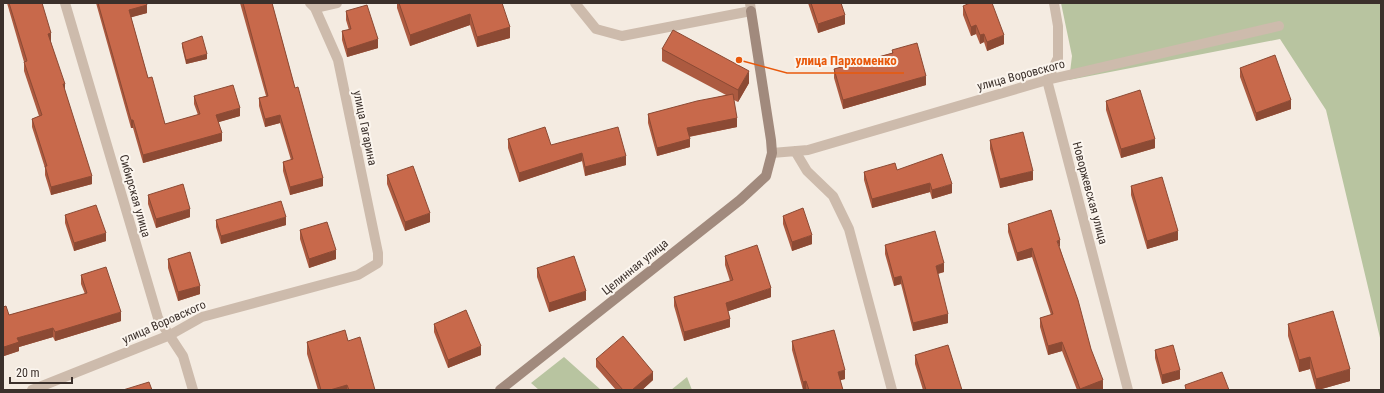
<svg xmlns="http://www.w3.org/2000/svg" width="1384" height="393" font-family="'Roboto Condensed',sans-serif">
	<rect width="100%" height="100%" fill="#f4ebe1"/>
	<!-- green -->
	<path fill="#b8c4a0" d="M 1061,3 L 1381,3 L 1381,342 L 1326,110 L 1280,39 L 1069,80 L 1072,56 Z
		M 564,357 L 601,390 L 539,390 L 531,383 Z
		M 687,377 L 692,390 L 671,390 Z"/>
	<g fill="none" stroke-linecap="round" stroke-linejoin="round">
		<!-- street -->
		<path stroke="#cdbbac" stroke-width="10" d="M 65,3 L 158,318 L 183,356 L 193,390
			M 575,3 L 596,29 L 622,36 L 751,11 L 750,3
			M 1054,3 L 1058,26 L 1058,58 L 1047,80 L 1128,390
			M 315,8 L 337,3
			M 795,151 L 807,171 L 833,196 L 849,229 L 892,390
			M 772,153 L 808,150 L 1047,80 L 1279,26
			M 32,390 L 170,335 L 202,317 L 358,275 L 378,263 L 378,253 L 338,60 L 315,8 L 310,3"/>
		<!-- secondary -->
		<path stroke="#a18a7d" stroke-width="10" d="M 500,390 L 740,200 L 766,176 L 772,153 L 771,140 L 751,11"/>
	</g>
	<!-- wall -->
	<path fill="#ac5a40" d="M 7,3 L 42,3 L 51,42 L 92,184 L 51,195 L 45,175 L 45,168 L 32,127 L 32,119 L 39,116 L 24,71 L 24,62 Z
		M 96,3 L 146,3 L 147,13 L 131,17 L 148,78 L 165,124 L 198,115 L 194,104 L 194,96 L 240,116 L 218,122 L 222,141 L 143,163 L 133,128 L 131,128 Z
		M 240,3 L 272,3 L 295,88 L 323,186 L 290,195 L 283,171 L 283,162 L 291,160 L 280,123 L 265,127 L 259,106 L 259,98 L 266,96 Z
		M 397,3 L 502,3 L 510,38 L 477,47 L 470,25 L 410,46 L 397,8 Z
		M 808,3 L 841,3 L 845,24 L 818,33 Z
		M 963,6 L 1004,44 L 987,51 L 984,42 L 980,44 L 976,34 L 971,36 L 963,15 Z
		M 346,11 L 378,48 L 347,57 L 342,40 L 342,31 L 349,30 L 346,20 Z
		M 182,43 L 207,59 L 186,64 L 182,47 Z
		M 662,49 L 749,83 L 738,102 L 734,100 L 737,127 L 689,137 L 690,147 L 657,156 L 648,123 L 648,114 L 726,95 L 662,61 Z
		M 892,50 L 926,85 L 843,109 L 834,78 L 834,69 L 892,53 Z
		M 1240,68 L 1291,109 L 1256,121 L 1240,77 Z
		M 1106,101 L 1155,148 L 1121,158 L 1106,110 Z
		M 508,139 L 551,145 L 626,165 L 585,176 L 582,161 L 519,182 L 508,148 Z
		M 990,140 L 1033,180 L 1000,188 L 990,149 Z
		M 897,170 L 952,193 L 932,199 L 930,192 L 872,208 L 864,180 L 864,172 Z
		M 387,175 L 430,222 L 405,231 L 387,184 Z
		M 1131,186 L 1178,240 L 1147,249 L 1131,195 Z
		M 148,195 L 190,217 L 156,228 L 148,204 Z
		M 65,215 L 106,241 L 74,251 L 65,223 Z
		M 783,216 L 812,244 L 792,251 L 783,224 Z
		M 216,220 L 286,225 L 221,244 L 216,227 Z
		M 1008,224 L 1060,248 L 1103,389 L 1101,390 L 1077,390 L 1062,351 L 1048,355 L 1040,327 L 1040,318 L 1051,315 L 1032,257 L 1017,261 L 1008,232 Z
		M 300,230 L 336,259 L 309,268 L 300,239 Z
		M 885,245 L 944,272 L 938,274 L 948,323 L 913,331 L 901,284 L 894,286 L 885,254 Z
		M 725,256 L 771,297 L 728,311 L 730,327 L 684,341 L 674,306 L 674,297 L 730,281 L 725,265 Z
		M 168,259 L 200,294 L 178,301 L 168,268 Z
		M 537,268 L 586,300 L 549,312 L 537,277 Z
		M 81,275 L 121,321 L 55,341 L 53,337 L 19,347 L 19,351 L 4,356 L 3,353 L 3,307 L 9,315 L 85,294 L 81,284 Z
		M 434,324 L 481,355 L 448,368 L 434,332 Z
		M 1288,324 L 1350,381 L 1318,390 L 1316,390 L 1310,369 L 1299,372 L 1288,336 Z
		M 348,341 L 375,390 L 318,390 L 307,354 L 307,342 Z
		M 792,341 L 845,379 L 840,380 L 843,390 L 803,390 L 792,350 Z
		M 1155,350 L 1180,379 L 1162,384 L 1155,358 Z
		M 915,355 L 962,390 L 923,390 L 915,364 Z
		M 596,359 L 653,380 L 642,390 L 616,390 L 596,367 Z"/>
	<!-- shaded-wall -->
	<path fill="#8c4a34" d="M 147,5 L 147,13 L 129,18 L 129,10 Z
		M 470,14 L 470,25 L 410,46 L 410,35 Z
		M 845,15 L 845,24 L 818,33 L 818,24 Z
		M 976,25 L 976,34 L 971,36 L 971,27 Z
		M 510,27 L 510,38 L 477,47 L 477,37 Z
		M 51,33 L 51,42 L 48,43 L 48,34 Z
		M 984,34 L 984,42 L 980,44 L 980,35 Z
		M 1004,35 L 1004,44 L 987,51 L 987,42 Z
		M 378,39 L 378,48 L 347,57 L 347,49 Z
		M 207,54 L 207,59 L 186,64 L 186,60 Z
		M 749,71 L 749,83 L 738,102 L 738,90 Z
		M 926,76 L 926,85 L 843,109 L 843,100 Z
		M 63,84 L 65,84 L 65,92 Z
		M 1291,100 L 1291,109 L 1256,121 L 1256,113 Z
		M 240,108 L 240,116 L 216,123 L 216,115 Z
		M 280,115 L 280,123 L 265,127 L 265,119 Z
		M 737,118 L 737,127 L 687,137 L 687,128 Z
		M 131,120 L 133,120 L 133,128 L 131,128 Z
		M 222,133 L 222,141 L 143,163 L 143,155 Z
		M 690,139 L 690,147 L 657,156 L 657,148 Z
		M 1155,139 L 1155,148 L 1121,158 L 1121,149 Z
		M 582,153 L 582,161 L 519,182 L 519,173 Z
		M 626,156 L 626,165 L 585,176 L 585,167 Z
		M 1033,171 L 1033,180 L 1000,188 L 1000,179 Z
		M 92,176 L 92,184 L 51,195 L 51,187 Z
		M 323,178 L 323,186 L 290,195 L 290,187 Z
		M 930,183 L 930,192 L 872,208 L 872,199 Z
		M 952,184 L 952,193 L 932,199 L 932,190 Z
		M 190,209 L 190,217 L 156,228 L 156,219 Z
		M 430,213 L 430,222 L 405,231 L 405,222 Z
		M 286,217 L 286,225 L 221,244 L 221,236 Z
		M 1178,231 L 1178,240 L 1147,249 L 1147,241 Z
		M 106,233 L 106,241 L 74,251 L 74,243 Z
		M 812,235 L 812,244 L 792,251 L 792,242 Z
		M 1060,240 L 1060,248 L 1057,241 Z
		M 1032,248 L 1032,257 L 1017,261 L 1017,253 Z
		M 336,250 L 336,259 L 309,268 L 309,259 Z
		M 944,263 L 944,272 L 936,274 L 936,266 Z
		M 901,276 L 901,284 L 894,286 L 894,278 Z
		M 200,286 L 200,294 L 178,301 L 178,292 Z
		M 771,288 L 771,297 L 726,312 L 726,303 Z
		M 586,291 L 586,300 L 549,312 L 549,303 Z
		M 121,312 L 121,321 L 55,341 L 55,332 Z
		M 948,314 L 948,323 L 913,331 L 913,323 Z
		M 730,319 L 730,327 L 684,341 L 684,332 Z
		M 53,328 L 53,337 L 19,347 L 19,351 L 4,356 L 4,347 L 17,338 Z
		M 1062,342 L 1062,351 L 1048,355 L 1048,346 Z
		M 481,346 L 481,355 L 448,368 L 448,360 Z
		M 1310,357 L 1310,369 L 1299,372 L 1299,360 Z
		M 1350,369 L 1350,381 L 1318,390 L 1316,390 L 1316,379 Z
		M 845,370 L 845,379 L 838,381 L 838,372 Z
		M 1180,370 L 1180,379 L 1162,384 L 1162,375 Z
		M 653,372 L 653,380 L 642,390 L 632,390 Z
		M 1103,380 L 1103,389 L 1101,390 L 1080,390 L 1080,389 Z
		M 806,381 L 806,390 L 803,390 L 803,382 Z
		M 347,385 L 347,390 L 330,390 Z"/>
	<!-- building -->
	<path fill="#c8694b" stroke="#8c4a34" d="M 9,3 L 42,3 L 51,33 L 48,34 L 65,84 L 63,84 L 92,176 L 51,187 L 45,166 L 47,166 L 32,119 L 42,115 L 24,62 L 27,61 Z
		M 98,3 L 146,3 L 147,5 L 129,10 L 148,78 L 152,77 L 165,124 L 200,114 L 194,96 L 233,85 L 240,108 L 216,115 L 222,133 L 143,155 L 133,120 L 131,120 Z
		M 243,3 L 272,3 L 295,88 L 298,87 L 323,178 L 290,187 L 283,162 L 293,159 L 280,115 L 265,119 L 259,98 L 268,96 Z
		M 399,3 L 502,3 L 510,27 L 477,37 L 470,14 L 410,35 Z
		M 811,3 L 841,3 L 845,15 L 818,24 Z
		M 970,3 L 992,3 L 1004,35 L 987,42 L 984,34 L 980,35 L 976,25 L 971,27 L 963,6 Z
		M 367,5 L 378,39 L 347,49 L 342,31 L 351,29 L 346,11 Z
		M 673,30 L 749,71 L 738,90 L 662,49 Z
		M 202,36 L 207,54 L 186,60 L 182,43 Z
		M 917,43 L 926,76 L 843,100 L 834,69 L 893,53 L 892,50 Z
		M 1275,55 L 1291,100 L 1256,113 L 1240,68 Z
		M 1140,90 L 1155,139 L 1121,149 L 1106,101 Z
		M 733,94 L 737,118 L 687,128 L 690,139 L 657,148 L 648,114 L 697,101 Z
		M 545,127 L 551,145 L 618,127 L 626,156 L 585,167 L 582,153 L 519,173 L 508,139 Z
		M 1023,132 L 1033,171 L 1000,179 L 990,140 Z
		M 942,154 L 952,184 L 932,190 L 930,183 L 872,199 L 864,172 L 895,163 L 897,170 Z
		M 413,166 L 430,213 L 405,222 L 387,175 Z
		M 1162,177 L 1178,231 L 1147,241 L 1131,186 Z
		M 183,184 L 190,209 L 156,219 L 148,195 Z
		M 281,201 L 286,217 L 221,236 L 216,220 Z
		M 96,205 L 106,233 L 74,243 L 65,215 Z
		M 803,208 L 812,235 L 792,242 L 783,216 Z
		M 1051,210 L 1060,240 L 1057,241 L 1078,300 L 1091,349 L 1103,380 L 1080,389 L 1062,342 L 1048,346 L 1040,318 L 1053,314 L 1032,248 L 1017,253 L 1008,224 Z
		M 327,222 L 336,250 L 309,259 L 300,230 Z
		M 935,231 L 944,263 L 936,266 L 948,314 L 913,323 L 901,276 L 894,278 L 885,245 Z
		M 757,245 L 771,288 L 726,303 L 730,319 L 684,332 L 674,297 L 733,280 L 725,256 Z
		M 190,252 L 200,286 L 178,292 L 168,259 Z
		M 574,256 L 586,291 L 549,303 L 537,268 Z
		M 106,267 L 121,312 L 55,332 L 53,328 L 17,338 L 19,342 L 4,347 L 3,344 L 3,307 L 6,306 L 9,315 L 87,293 L 81,275 Z
		M 466,310 L 481,346 L 448,360 L 434,324 Z
		M 1333,311 L 1350,369 L 1316,379 L 1310,357 L 1299,360 L 1288,324 Z
		M 345,330 L 348,341 L 360,337 L 375,390 L 349,390 L 347,385 L 330,390 L 321,390 L 307,342 Z
		M 834,330 L 845,370 L 838,372 L 843,390 L 809,390 L 806,381 L 803,382 L 792,341 Z
		M 623,336 L 653,372 L 632,390 L 623,390 L 596,359 Z
		M 948,345 L 962,390 L 926,390 L 915,355 Z
		M 1173,345 L 1180,370 L 1162,375 L 1155,350 Z
		M 1222,372 L 1229,390 L 1186,390 L 1185,385 Z
		M 149,382 L 152,390 L 123,390 Z"/>
	<g text-anchor="middle" stroke-width="4" stroke-linejoin="round" paint-order="stroke">
		<!-- street labels -->
		<g font-size="12" fill="#3b302b" stroke="#fbf5ee">
			<text transform="translate(1021 75) rotate(-15)" y="4">улица Воровского</text>
			<text transform="translate(365 128) rotate(78)" y="4">улица Гагарина</text>
			<text transform="translate(1090 193) rotate(75)" y="4">Новоржевская улица</text>
			<text transform="translate(135 196) rotate(74)" y="4">Сибирская улица</text>
			<text transform="translate(635 267) rotate(-39)" y="4">Целинная улица</text>
			<text transform="translate(164 322) rotate(-24)" y="4">улица Воровского</text>
		</g>
	</g>
	<!-- callouts -->
	<path fill="none" stroke="#e8590c" stroke-width="1.5" d="M739 60L787 73H904"/>
	<circle fill="#e8590c" stroke="#fbf5ee" stroke-width="1.5" cx="739" cy="60" r="4"/>
	<g font-size="13" text-anchor="middle" font-weight="bold" fill="#e8590c" stroke="#fbf5ee" stroke-width="4" stroke-linejoin="round" paint-order="stroke">
		<text x="846" y="65">улица Пархоменко</text>
	</g>
	<!-- border -->
	<rect width="1384" height="393" fill="none" stroke="#3b302b" stroke-width="8"/>
	<!-- scale -->
	<path d="M10 377v6h62v-6" fill="none" stroke="#3b302b" stroke-width="2"/>
	<text x="16" y="377" font-size="12" fill="#3b302b" stroke="#fbf5ee" stroke-width="3" paint-order="stroke">20 m</text>
</svg>
